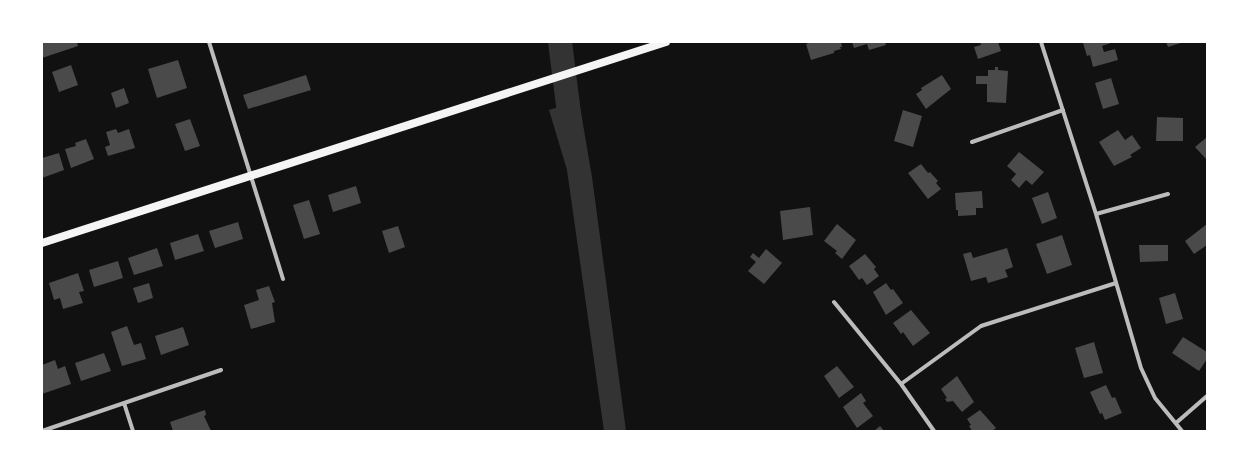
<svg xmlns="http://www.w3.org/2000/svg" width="1249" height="473" font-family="'PT Serif',serif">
	<rect width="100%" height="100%" fill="#111"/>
	<!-- water -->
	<path fill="#333" d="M 579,101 L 592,177 L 626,431 L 604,431 L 567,170 L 549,110 Z"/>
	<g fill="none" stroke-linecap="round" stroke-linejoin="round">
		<!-- river -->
		<path stroke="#333" stroke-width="24" d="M 560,42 L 572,137"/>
	</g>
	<!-- building -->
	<path fill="#4a4a4a" d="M 42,42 L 77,42 L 78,46 L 42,58 Z
		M 812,42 L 841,42 L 842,47 L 840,47 L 841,49 L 834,51 L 834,53 L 811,60 L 806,44 Z
		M 852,42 L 885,42 L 886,45 L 869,50 L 867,44 L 854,48 Z
		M 980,42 L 998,42 L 1001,51 L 978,59 L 974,47 L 981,45 Z
		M 1085,42 L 1114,42 L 1102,46 L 1104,52 L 1115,49 L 1118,60 L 1093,67 L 1090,55 L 1087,56 L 1083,43 Z
		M 1166,42 L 1184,42 L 1168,47 Z
		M 178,60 L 187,88 L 157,98 L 148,69 Z
		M 71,65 L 78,85 L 59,92 L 52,72 Z
		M 995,67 L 998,67 L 998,70 L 1008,71 L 1006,103 L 987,102 L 987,84 L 976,84 L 976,76 L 988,76 L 988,70 L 995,70 Z
		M 306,75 L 311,90 L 248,109 L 243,95 Z
		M 942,75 L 951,89 L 926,109 L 916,94 L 922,90 L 921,88 Z
		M 1111,78 L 1119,104 L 1103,109 L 1095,83 Z
		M 124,88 L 129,103 L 116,108 L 111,93 Z
		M 903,110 L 922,116 L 913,147 L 894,141 Z
		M 1157,117 L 1183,118 L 1183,141 L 1156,141 Z
		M 190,119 L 200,146 L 185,151 L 175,124 Z
		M 116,129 L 118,133 L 129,129 L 135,148 L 108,156 L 105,147 L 110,145 L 106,132 Z
		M 1118,130 L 1125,140 L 1132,135 L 1141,148 L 1130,155 L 1132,157 L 1114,166 L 1099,142 Z
		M 1207,137 L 1207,160 L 1195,147 Z
		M 86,139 L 94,159 L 71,168 L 65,149 L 76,146 L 75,143 Z
		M 1019,152 L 1044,172 L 1032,185 L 1026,180 L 1019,188 L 1011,180 L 1016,174 L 1007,166 Z
		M 59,153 L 64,170 L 42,178 L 42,158 Z
		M 921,164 L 928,173 L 930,172 L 938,181 L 936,183 L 941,189 L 928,199 L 908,173 Z
		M 356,186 L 361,203 L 333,212 L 328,195 Z
		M 982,191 L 983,208 L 976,208 L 976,215 L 958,216 L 958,210 L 956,210 L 955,193 Z
		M 1048,192 L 1057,218 L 1042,224 L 1032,198 Z
		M 309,200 L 320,234 L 304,239 L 293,205 Z
		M 810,207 L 813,235 L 783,240 L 780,211 Z
		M 238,222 L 243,239 L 215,248 L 209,231 Z
		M 837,224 L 856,240 L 842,259 L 835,253 L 837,251 L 824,241 Z
		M 1207,224 L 1207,245 L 1194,254 L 1185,241 Z
		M 398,226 L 405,247 L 389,253 L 382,231 Z
		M 198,234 L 204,251 L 175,260 L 170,243 Z
		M 1062,235 L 1072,265 L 1047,274 L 1036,244 Z
		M 1139,245 L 1168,245 L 1168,261 L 1140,262 Z
		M 157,248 L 163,266 L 134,275 L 128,258 Z
		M 1007,248 L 1013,267 L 1005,270 L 1008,277 L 988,283 L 986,277 L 971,281 L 963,254 L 971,252 L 973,258 Z
		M 766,249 L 782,263 L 764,284 L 748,271 L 756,262 L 750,257 L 753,253 L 759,258 Z
		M 865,254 L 876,267 L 874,269 L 879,276 L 867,285 L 862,278 L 859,280 L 849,266 Z
		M 118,261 L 123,278 L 94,287 L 89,270 Z
		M 78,273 L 84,291 L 79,292 L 83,303 L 63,309 L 60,298 L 54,300 L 49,283 Z
		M 149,283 L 153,298 L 138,303 L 133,288 Z
		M 886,283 L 891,290 L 893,289 L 903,303 L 886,315 L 873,292 Z
		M 269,286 L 275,302 L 272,303 L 275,322 L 251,329 L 244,305 L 259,300 L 256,290 Z
		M 1175,293 L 1183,319 L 1166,324 L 1159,298 Z
		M 911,310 L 930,333 L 913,346 L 903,332 L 901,334 L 893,323 Z
		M 127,326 L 134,345 L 141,343 L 146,359 L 122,366 L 111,332 Z
		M 183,327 L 189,345 L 161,355 L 155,336 Z
		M 1183,337 L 1207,352 L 1207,359 L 1199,371 L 1172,353 Z
		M 1094,342 L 1103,373 L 1084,378 L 1075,348 Z
		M 104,353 L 111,371 L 81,381 L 75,363 Z
		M 55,360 L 58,369 L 65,366 L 71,384 L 42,394 L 42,365 Z
		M 837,366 L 854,387 L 839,398 L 824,376 Z
		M 957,376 L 974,402 L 962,412 L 953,401 L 947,402 L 945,399 L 947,398 L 941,389 Z
		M 1106,385 L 1112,398 L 1115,397 L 1122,413 L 1105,420 L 1102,413 L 1100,414 L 1090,392 Z
		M 861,393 L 866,401 L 863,403 L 873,416 L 857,428 L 843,407 Z
		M 205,410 L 206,415 L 204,416 L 211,431 L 173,431 L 170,422 Z
		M 980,410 L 996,428 L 992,431 L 972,431 L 969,426 L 971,425 L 967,419 Z
		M 880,426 L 884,431 L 874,431 Z"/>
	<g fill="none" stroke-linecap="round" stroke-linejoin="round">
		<!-- minor -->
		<path stroke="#bcbcbc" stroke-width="4" d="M 209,42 L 283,279
			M 1041,42 L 1096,214 L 1141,368 L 1155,398 L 1182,431
			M 972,142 L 1063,110
			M 1096,214 L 1168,194
			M 834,302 L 901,384 L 934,431
			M 901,384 L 981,326 L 1116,283
			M 124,403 L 133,431
			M 1176,423 L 1207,396
			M 42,431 L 221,370"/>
		<!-- secondary -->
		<path stroke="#f5f5f5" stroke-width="8" d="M 42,243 L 666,42"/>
	</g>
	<!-- border -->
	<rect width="1249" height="473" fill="none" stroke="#ffffff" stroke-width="86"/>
</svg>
